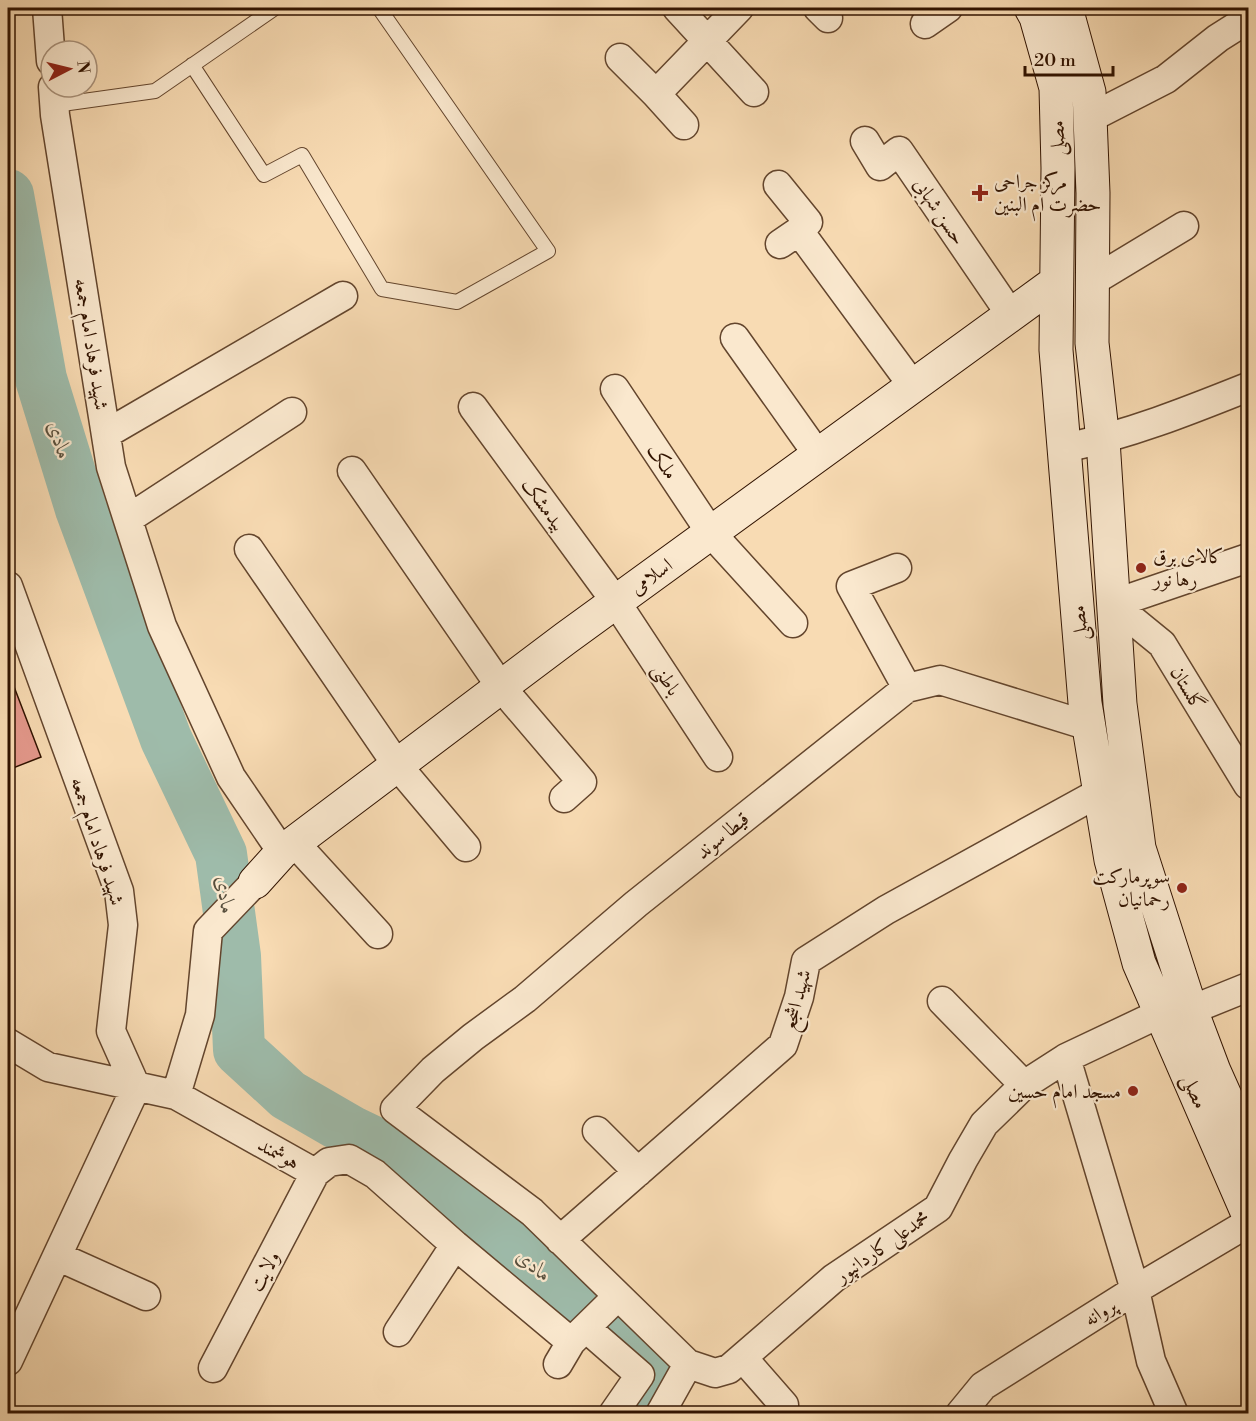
<svg xmlns="http://www.w3.org/2000/svg" width="1256" height="1421" font-family="'Libre Bodoni',Amiri,serif">
	<rect width="100%" height="100%" fill="#f8dbb3"/>
	<filter id="stains"><feTurbulence type="fractalNoise" baseFrequency=".00333" numOctaves="4"/><feColorMatrix values="0 0 0 0 .2 0 0 0 0 .09 0 0 0 0 .02 0 0 0 .5 -.17"/></filter>
	<radialGradient id="worn" r=".72"><stop offset=".6" stop-color="#630" stop-opacity="0"/><stop offset="1" stop-color="#630" stop-opacity=".3"/></radialGradient>
	<g fill="none" stroke-linecap="round" stroke-linejoin="round">
		<!-- river -->
		<path stroke="#9ebbaa" stroke-width="52" d="M 8,195 L 41,379 L 81,509 L 166,739 L 221,854 L 235,956 L 239,1050 L 288,1095 L 352,1132 L 402,1156 L 661,1369 L 636,1414"/>
	</g>
	<!-- building -->
	<path fill="#e3988b" stroke="#311300" stroke-width="1.5" d="M 8,671 L 41,757 L 8,770 Z"/>
	<g fill="none" stroke-linecap="round" stroke-linejoin="round">
		<!-- lane casing -->
		<g stroke="#63452d" stroke-width="16">
			<path id="lane" d="M 192,65 L 264,175 L 302,155 L 382,289 L 457,302 L 548,251 L 379,8
				M 55,105 L 155,91 L 275,8"/>
		</g>
		<!-- street casing -->
		<g stroke="#63452d" stroke-width="31">
			<path id="street" d="M 47,8 L 51,61
				M 677,8 L 754,92
				M 818,8 L 828,18
				M 925,24 L 948,8
				M 620,58 L 656,94 L 684,125
				M 53,87 L 55,115 L 111,467 L 162,626 L 231,777 L 282,852
				M 656,94 L 739,8
				M 1090,118 L 1166,79 L 1218,38 L 1248,19
				M 865,141 L 880,166 L 899,151 L 1011,315
				M 778,185 L 808,222 L 799,231 L 780,244
				M 799,231 L 913,386
				M 1093,281 L 1184,226
				M 735,338 L 818,455
				M 615,389 L 711,533 L 793,623
				M 473,407 L 616,602 L 718,757
				M 106,434 L 343,296
				M 1064,448 C 1128,435 1188,411 1248,387
				M 352,471 L 501,687 L 582,782 L 564,798
				M 128,519 L 292,412
				M 249,549 L 397,765 L 466,847
				M 897,568 L 851,586 L 907,688
				M 8,586 L 119,891 L 123,925 L 111,1031 L 136,1087 L 8,1361
				M 1113,604 L 1162,644 L 1248,785
				M 1113,604 L 1248,558
				M 1089,726 L 940,680 L 907,688 L 636,904 L 525,999 L 473,1037 L 433,1070 L 395,1109 L 532,1212 L 688,1364 L 715,1373 L 729,1369 L 834,1278 L 938,1208 L 963,1160 L 984,1124 L 1024,1085 L 1066,1058 L 1161,1013
				M 294,842 L 378,934
				M 942,1001 L 1024,1085
				M 1191,1010 L 1248,987
				M 8,1043 L 48,1067 L 176,1095 L 315,1173 L 329,1162 L 349,1159 L 375,1174 L 455,1245 L 571,1342
				M 1066,1058 L 1135,1290 L 1151,1361 L 1174,1414
				M 176,1095 L 200,1015 L 208,931 L 255,882
				M 597,1131 L 638,1172
				M 560,1240 L 783,1045 L 799,997 L 806,961 L 886,910 L 1100,792
				M 57,1256 L 146,1296
				M 586,1328 L 640,1375 L 613,1414
				M 398,1332 L 455,1245
				M 743,1358 L 784,1405
				M 558,1364 L 571,1342 L 618,1296
				M 213,1368 L 315,1173
				M 660,1414 L 688,1364
				M 960,1414 L 983,1386 L 1135,1290 L 1248,1223"/>
		</g>
		<!-- secondary casing -->
		<g stroke="#311300" stroke-width="35">
			<path id="secondary" d="M 1031,8 L 1036,17 L 1056,88 L 1058,168 L 1056,350 L 1085,703 L 1111,860 L 1139,963 L 1248,1214
				M 1066,8 L 1089,92 L 1093,193 L 1092,343 L 1103,440 L 1120,704 L 1139,848 L 1191,1010 L 1214,1071 L 1248,1147
				M 255,882 L 282,852 L 566,638 L 1056,282"/>
		</g>
		<!-- lane -->
		<use href="#lane" stroke="#fae8ce" stroke-width="14"/>
		<!-- street -->
		<use href="#street" stroke="#fae8ce" stroke-width="28"/>
		<!-- secondary -->
		<use href="#secondary" stroke="#fae8ce" stroke-width="33"/>
	</g>
	<!-- markers -->
	<g fill="#8f2418" stroke="#fae8ce" stroke-width="2">
		<path d="M977 184h6v6h6v6h-6v6h-6v-6h-6v-6h6z"/>
		<circle cx="1141" cy="568" r="6"/>
		<circle cx="1182" cy="888" r="6"/>
		<circle cx="1133" cy="1091" r="6"/>
	</g>
	<g text-anchor="middle" stroke-width="4.5" stroke-linejoin="round" paint-order="stroke">
		<!-- street labels -->
		<g font-size="20" fill="#311300" stroke="#fae8ce">
			<text transform="translate(1057 138) rotate(-91)" y="7">مصلی</text>
			<text transform="translate(940 211) rotate(56)" y="7">حسن شهابی</text>
			<text transform="translate(92 344) rotate(81)" y="7">شهید فرهاد امام جمعه</text>
			<text transform="translate(663 461) rotate(56)" y="7">ملک</text>
			<text transform="translate(544 504) rotate(54)" y="7">بیدمشک</text>
			<text transform="translate(651 576) rotate(-36)" y="7">اسلامی</text>
			<text transform="translate(1079 623) rotate(-95)" y="7">مصلی</text>
			<text transform="translate(667 679) rotate(57)" y="7">باطنی</text>
			<text transform="translate(1188 688) rotate(59)" y="7">گلستان</text>
			<text transform="translate(722 835) rotate(-39)" y="7">قیطا سوند</text>
			<text transform="translate(98 841) rotate(72)" y="7">شهید فرهاد امام جمعه</text>
			<text transform="translate(796 1000) rotate(-75)" y="7">شهید اشجع</text>
			<text transform="translate(1195 1091) rotate(66)" y="7">مصلی</text>
			<text transform="translate(279 1153) rotate(29)" y="7">هوشمند</text>
			<text transform="translate(882 1246) rotate(-35)" y="7">محمدعلی کاردانپور</text>
			<text transform="translate(264 1271) rotate(-62)" y="7">ولایت</text>
			<text transform="translate(1100 1312) rotate(-32)" y="7">پروانه</text>
		</g>
		<!-- poi labels -->
		<g font-size="20" fill="#311300" stroke="#fae8ce" text-anchor="start">
			<text x="994" y="188">مرکز جراحی<tspan x="994" dy="23">حضرت ام البنین</tspan></text>
			<text x="1153" y="563">کالای برق<tspan x="1153" dy="23">رها نور</tspan></text>
			<text x="1170" y="883" text-anchor="end">سوپرمارکت<tspan x="1170" dy="23">رحمانیان</tspan></text>
			<text x="1121" y="1098" text-anchor="end">مسجد امام حسین</text>
		</g>
		<!-- water labels -->
		<g font-size="21" font-style="italic" fill="#574e3c" stroke="#fae8ce">
			<text transform="translate(60 440) rotate(73)" y="7">مادی</text>
			<text transform="translate(226 895) rotate(82)" y="7">مادی</text>
			<text transform="translate(534 1265) rotate(39)" y="7">مادی</text>
		</g>
	</g>
	<!-- margin -->
	<rect width="1256" height="1421" fill="none" stroke="#f8dbb3" stroke-width="30"/>
	<rect x="9" y="9" width="1238" height="1403" fill="none" stroke="#311300" stroke-width="3"/>
	<rect x="15" y="15" width="1226" height="1391" fill="none" stroke="#311300" stroke-width="1.5"/>
	<!-- north arrow -->
	<g transform="translate(69 69) rotate(83)"><circle r="28" fill="#fae8ce" stroke="#aa937c" stroke-width="1.5"/>
	<path d="M0-4.5L10 22L0 15L-10 22Z" fill="#8f2418"/>
	<text y="-9" font-size="16" font-weight="bold" text-anchor="middle" fill="#311300">N</text>
	</g>
	<!-- scale -->
	<path d="M1025 66v9h88v-9" fill="none" stroke="#311300" stroke-width="3"/>
	<text x="1034" y="66" font-size="18" fill="#311300" stroke="#fae8ce" stroke-width="4.5" paint-order="stroke">20 m</text>
	<rect width="100%" height="100%" filter="url(#stains)"/>
	<rect width="100%" height="100%" fill="url(#worn)"/>
</svg>
